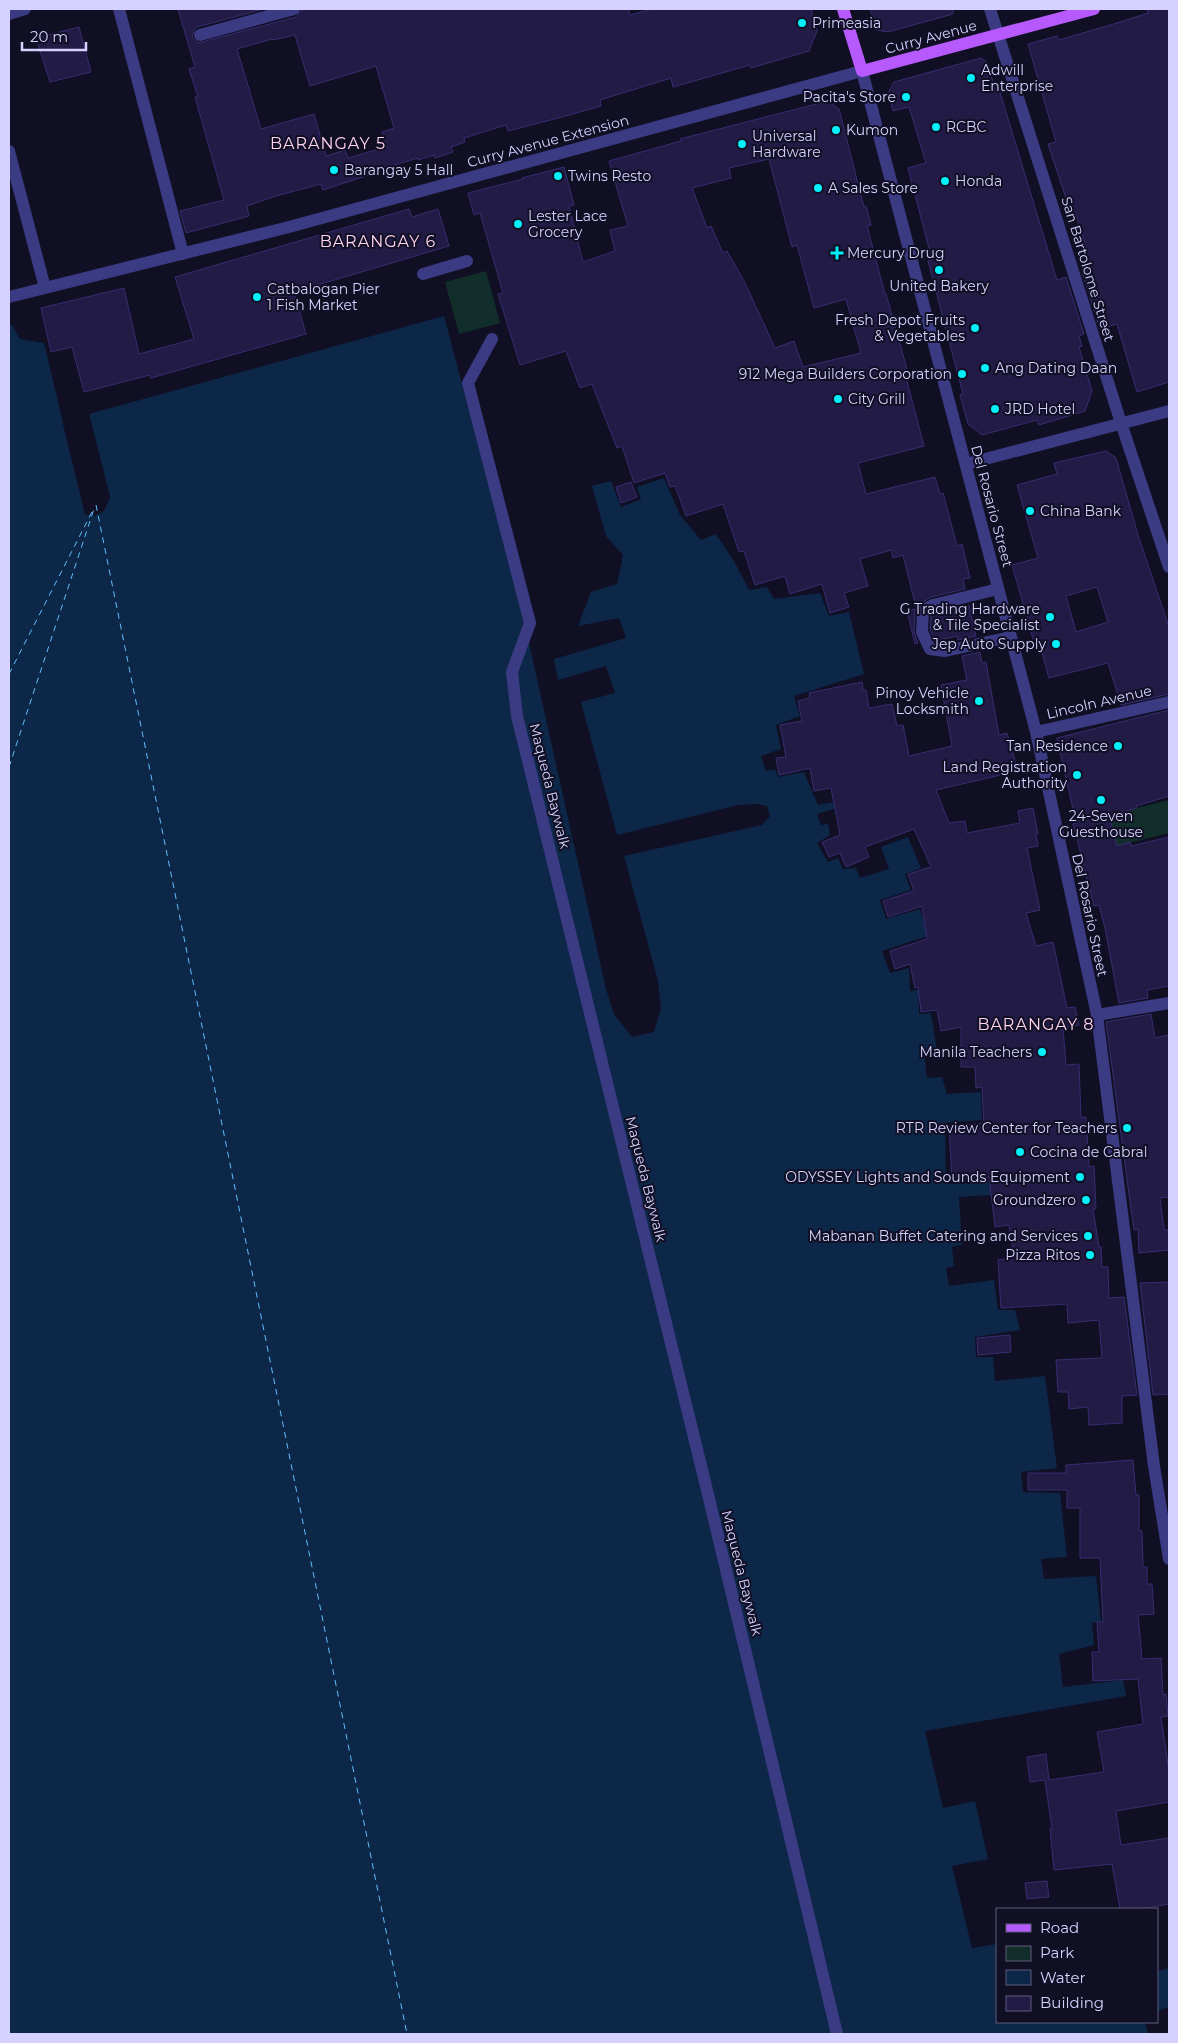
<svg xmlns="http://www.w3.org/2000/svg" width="1178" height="2043" font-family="Montserrat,sans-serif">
	<rect width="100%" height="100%" fill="#110f24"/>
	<!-- green -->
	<path fill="#122e2b" d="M 486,271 L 500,323 L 459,334 L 445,282 Z
		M 1169,800 L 1169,833 L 1117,846 L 1109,815 Z"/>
	<!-- water -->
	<path fill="#0d2749" d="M 444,316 L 521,607 L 606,989 L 614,1014 L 632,1037 L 654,1032 L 661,1008 L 658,981 L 624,856 L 762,825 L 770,816 L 767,806 L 757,804 L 738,805 L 617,835 L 581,702 L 615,693 L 606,666 L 558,680 L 554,659 L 626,638 L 619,618 L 578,626 L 591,592 L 617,584 L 623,555 L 606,536 L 592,486 L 611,481 L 621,507 L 641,499 L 637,487 L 664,478 L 680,515 L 701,540 L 716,534 L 734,561 L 749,590 L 767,587 L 774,599 L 820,593 L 829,616 L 849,612 L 864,674 L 794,696 L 800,716 L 776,725 L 781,749 L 761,756 L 766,771 L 775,769 L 778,777 L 804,772 L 818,805 L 851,799 L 853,803 L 817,814 L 821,825 L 828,824 L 830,835 L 817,843 L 828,862 L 838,858 L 843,869 L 856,868 L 860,878 L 889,869 L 881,847 L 908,837 L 921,868 L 905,874 L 911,890 L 880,900 L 886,919 L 920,909 L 928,936 L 882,951 L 890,973 L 909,968 L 910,991 L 918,990 L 919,1014 L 931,1013 L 937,1050 L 924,1053 L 927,1078 L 942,1077 L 947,1094 L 981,1092 L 982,1120 L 945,1123 L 946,1184 L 993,1182 L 993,1195 L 959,1197 L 962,1245 L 952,1247 L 954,1266 L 946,1268 L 949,1286 L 994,1280 L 998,1310 L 1015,1310 L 1020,1330 L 975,1337 L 976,1357 L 993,1357 L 995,1381 L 1045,1376 L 1057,1468 L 1021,1472 L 1023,1492 L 1060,1493 L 1067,1557 L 1041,1559 L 1044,1579 L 1096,1576 L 1101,1621 L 1092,1623 L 1094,1645 L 1059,1654 L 1063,1687 L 1123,1680 L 1126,1696 L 925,1731 L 943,1808 L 975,1801 L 988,1859 L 952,1866 L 972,1948 L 997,1944 L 997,2022 L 1145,2022 L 1148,2034 L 9,2034 L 9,326 L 12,325 L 20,339 L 44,343 L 85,514 L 93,516 L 104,511 L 110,497 L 89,414 Z
		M 1169,1968 L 1169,2007 L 1157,2011 L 1157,1971 Z"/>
	<!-- pier -->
	<path fill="#110f24" d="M 89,414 L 110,497 L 104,511 L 93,516 L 85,514 L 62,420 L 65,420 L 87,512 L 92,514 L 102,509 L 107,497 L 86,415 Z"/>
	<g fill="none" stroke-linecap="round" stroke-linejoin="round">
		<!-- ferry -->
		<path stroke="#61befd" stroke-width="1" stroke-dasharray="6 5" stroke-linecap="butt" d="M 96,505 L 407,2034
			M 9,674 L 93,510
			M 9,767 L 95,506"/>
	</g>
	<!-- building -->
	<path fill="#211b45" stroke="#372d71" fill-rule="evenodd" d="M 178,9 L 264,9 L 197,27 L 194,30 L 192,37 L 198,43 L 296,17 L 302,10 L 307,9 L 628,9 L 630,15 L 652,9 L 811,9 L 817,31 L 809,51 L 751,68 L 750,65 L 673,87 L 671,78 L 600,100 L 601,106 L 562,117 L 508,131 L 506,125 L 464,138 L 465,142 L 451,147 L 453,152 L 435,158 L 434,155 L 418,160 L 418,158 L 371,172 L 372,174 L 323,190 L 321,184 L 276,196 L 247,206 L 249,216 L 186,233 L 180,211 L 224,200 L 195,97 L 198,97 L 189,69 L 195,67 ZM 295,35 L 310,86 L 376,66 L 394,128 L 382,132 L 386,147 L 348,158 L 345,150 L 326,156 L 314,114 L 261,129 L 237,49 L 272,39 L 273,40 Z
		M 870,9 L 953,9 L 953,14 L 888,32 L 877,30 Z
		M 1147,9 L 1169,9 L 1169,382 L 1137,392 L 1117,324 L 1100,329 L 1082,272 L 1091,270 L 1086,254 L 1088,253 L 1075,212 L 1071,213 L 1048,144 L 1056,142 L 1028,44 L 1057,36 L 1059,40 L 1117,23 L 1148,13 Z
		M 79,27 L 91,72 L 50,82 L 36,38 Z
		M 981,58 L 988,63 L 995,90 L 999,89 L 1057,280 L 1066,277 L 1084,334 L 1079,336 L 1082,346 L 1079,347 L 1092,391 L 1085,411 L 1039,425 L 1037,420 L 982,435 L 968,424 L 960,395 L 963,394 L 928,261 L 932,260 L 908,168 L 926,163 L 909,107 L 893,111 L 888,93 L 894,82 Z
		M 828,101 L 839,109 L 864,207 L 866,206 L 871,225 L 867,226 L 885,294 L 886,294 L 907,369 L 904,370 L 924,446 L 858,463 L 866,494 L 935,477 L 940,494 L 943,493 L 957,546 L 962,544 L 970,578 L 963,579 L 965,589 L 931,597 L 916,607 L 903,555 L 893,558 L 891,550 L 860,559 L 868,586 L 844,593 L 849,607 L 830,613 L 822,584 L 790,594 L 785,576 L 755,585 L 744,551 L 739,552 L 723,504 L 686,516 L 675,486 L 670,487 L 665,473 L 634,483 L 622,446 L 617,448 L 592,384 L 580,388 L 566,351 L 520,365 L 498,294 L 503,293 L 480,213 L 474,215 L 468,193 L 523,179 L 522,178 L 564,167 L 574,205 L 569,206 L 583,262 L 615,251 L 610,230 L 628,226 L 609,161 L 681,141 L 680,139 ZM 769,159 L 792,247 L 797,245 L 814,308 L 846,299 L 861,353 L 803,367 L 794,341 L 775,348 L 744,281 L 727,251 L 723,253 L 711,226 L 707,228 L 692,188 L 731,178 L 729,168 Z
		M 409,209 L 412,217 L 438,209 L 449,246 L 294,292 L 306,334 L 151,378 L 150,375 L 84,392 L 72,347 L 51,352 L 41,308 L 124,288 L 139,354 L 194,339 L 175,277 Z
		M 1106,451 L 1116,458 L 1138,535 L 1169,627 L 1169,694 L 1121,705 L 1108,663 L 1049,678 L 1038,638 L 1033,639 L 1012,565 L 1038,558 L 1017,485 L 1057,474 L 1054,463 ZM 1097,587 L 1108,622 L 1076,632 L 1066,596 Z
		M 631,482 L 637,497 L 621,503 L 616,487 Z
		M 969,605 L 976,636 L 958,640 L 957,636 L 935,641 L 930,630 L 931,616 L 936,613 Z
		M 915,609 L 914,632 L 918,643 L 915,644 L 907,611 Z
		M 980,652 L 982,663 L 986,662 L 999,735 L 1007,733 L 1018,771 L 936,790 L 949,823 L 965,821 L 967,833 L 1020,823 L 1018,811 L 1033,808 L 1038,834 L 1036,834 L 1038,846 L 1027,848 L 1040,910 L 1026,913 L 1036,946 L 1053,942 L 1067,1008 L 1075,1007 L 1079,1025 L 1063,1028 L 1066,1065 L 1079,1064 L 1081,1118 L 1086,1117 L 1089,1167 L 1094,1166 L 1096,1209 L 1093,1209 L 1099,1247 L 1101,1247 L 1102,1267 L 1108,1267 L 1109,1298 L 1124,1297 L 1137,1395 L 1122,1396 L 1122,1423 L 1089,1425 L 1088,1407 L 1069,1409 L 1068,1392 L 1058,1392 L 1056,1360 L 1102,1358 L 1099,1320 L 1068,1323 L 1067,1304 L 1001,1308 L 998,1260 L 1014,1257 L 1009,1225 L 995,1227 L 989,1177 L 952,1180 L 949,1126 L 984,1123 L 982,1087 L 976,1088 L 975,1067 L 961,1067 L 961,1027 L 941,1031 L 937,1010 L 921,1012 L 918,987 L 915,988 L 910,964 L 895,969 L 890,951 L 927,939 L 922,906 L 888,917 L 883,901 L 914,891 L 908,874 L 931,867 L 914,829 L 865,847 L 869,857 L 846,867 L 840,853 L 829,857 L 822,842 L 840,835 L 831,788 L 814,791 L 810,768 L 779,775 L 776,758 L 786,757 L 780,725 L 802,721 L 798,701 L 810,698 L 809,693 L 862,682 L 863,690 L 866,690 L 869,708 L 892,704 L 897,726 L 903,725 L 909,756 L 952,746 L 941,685 L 967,680 L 962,656 Z
		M 1169,710 L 1169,796 L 1136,806 L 1137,808 L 1109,815 L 1117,846 L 1130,842 L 1131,846 L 1169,837 L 1169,986 L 1147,990 L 1148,998 L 1119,1003 L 1105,928 L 1099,905 L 1094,906 L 1088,882 L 1073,824 L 1076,823 L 1057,738 Z
		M 1151,1014 L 1155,1038 L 1169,1035 L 1169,1197 L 1160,1198 L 1164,1230 L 1169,1230 L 1169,1250 L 1139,1253 L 1138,1229 L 1134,1230 L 1130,1202 L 1106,1022 Z
		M 1169,1282 L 1169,1394 L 1153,1395 L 1140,1283 Z
		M 1010,1335 L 1011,1352 L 978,1355 L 977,1338 Z
		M 1133,1460 L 1136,1495 L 1139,1495 L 1139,1531 L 1142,1531 L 1143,1567 L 1147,1567 L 1147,1584 L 1152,1584 L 1154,1614 L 1138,1615 L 1142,1659 L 1161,1658 L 1163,1695 L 1166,1694 L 1168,1716 L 1161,1717 L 1169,1772 L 1169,1802 L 1116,1811 L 1121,1845 L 1169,1838 L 1169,1904 L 1141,1909 L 1120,1909 L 1112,1864 L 1054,1870 L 1050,1829 L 1052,1829 L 1045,1780 L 1030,1782 L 1027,1757 L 1046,1754 L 1049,1780 L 1104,1772 L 1097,1732 L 1143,1724 L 1138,1679 L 1093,1681 L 1092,1652 L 1099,1652 L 1097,1622 L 1103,1622 L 1100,1558 L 1080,1558 L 1080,1508 L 1067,1508 L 1067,1490 L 1028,1490 L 1028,1473 L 1066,1473 L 1066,1465 Z
		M 1047,1881 L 1049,1897 L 1027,1899 L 1025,1883 Z"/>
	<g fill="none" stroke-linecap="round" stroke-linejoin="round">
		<!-- minor -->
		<path stroke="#3a3b83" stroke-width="12" d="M 119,9 L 183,254
			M 990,9 L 1121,423 L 1169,567
			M 9,14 L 25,9
			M 200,35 L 294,9
			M 9,151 L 45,288
			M 423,274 L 467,261
			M 9,297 L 289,227 L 862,71 L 1036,732 L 1097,1015 L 1154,1466 L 1169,1559
			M 492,339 L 468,383 L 530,623 L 512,672 L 517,716 L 706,1486 L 837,2034
			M 966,464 L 1169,411
			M 998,589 L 933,605 L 923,611 L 922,632 L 930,649 L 945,651 L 1011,637
			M 1036,732 L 1169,702
			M 1097,1015 L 1169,1003"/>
		<!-- major -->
		<path stroke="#b75afd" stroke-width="12" d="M 843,9 L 862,71 L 1094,9"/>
	</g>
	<!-- markers -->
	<g fill="#03f0fa" stroke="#110f24" stroke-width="2">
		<circle cx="802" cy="23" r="5"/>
		<circle cx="971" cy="78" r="5"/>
		<circle cx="906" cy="97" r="5"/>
		<circle cx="936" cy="127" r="5"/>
		<circle cx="836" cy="130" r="5"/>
		<circle cx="742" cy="144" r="5"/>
		<circle cx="334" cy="170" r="5"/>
		<circle cx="558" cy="176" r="5"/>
		<circle cx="945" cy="181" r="5"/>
		<circle cx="818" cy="188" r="5"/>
		<circle cx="518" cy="224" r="5"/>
		<path d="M834.5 245.5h5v5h5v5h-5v5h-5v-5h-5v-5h5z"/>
		<circle cx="939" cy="270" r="5"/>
		<circle cx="257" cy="297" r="5"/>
		<circle cx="975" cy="328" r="5"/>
		<circle cx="985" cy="368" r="5"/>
		<circle cx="962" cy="374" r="5"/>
		<circle cx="838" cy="399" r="5"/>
		<circle cx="995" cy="409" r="5"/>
		<circle cx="1030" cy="511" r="5"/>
		<circle cx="1050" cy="617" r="5"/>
		<circle cx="1056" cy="644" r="5"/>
		<circle cx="979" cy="701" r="5"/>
		<circle cx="1118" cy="746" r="5"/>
		<circle cx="1077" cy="775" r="5"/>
		<circle cx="1101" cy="800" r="5"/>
		<circle cx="1042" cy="1052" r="5"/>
		<circle cx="1127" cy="1128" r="5"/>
		<circle cx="1020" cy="1152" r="5"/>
		<circle cx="1080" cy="1177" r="5"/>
		<circle cx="1086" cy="1200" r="5"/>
		<circle cx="1088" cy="1236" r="5"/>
		<circle cx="1090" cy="1255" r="5"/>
	</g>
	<g text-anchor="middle" stroke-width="4" stroke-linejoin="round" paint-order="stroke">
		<!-- poi labels -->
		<g font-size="14" fill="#d5d2ff" stroke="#110f24" text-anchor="start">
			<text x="812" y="28">Primeasia</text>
			<text x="981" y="75">Adwill<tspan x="981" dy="16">Enterprise</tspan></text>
			<text x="896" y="102" text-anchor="end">Pacita's Store</text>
			<text x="946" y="132">RCBC</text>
			<text x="846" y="135">Kumon</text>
			<text x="752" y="141">Universal<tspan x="752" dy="16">Hardware</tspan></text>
			<text x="344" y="175">Barangay 5 Hall</text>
			<text x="568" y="181">Twins Resto</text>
			<text x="955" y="186">Honda</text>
			<text x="828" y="193">A Sales Store</text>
			<text x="528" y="221">Lester Lace<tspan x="528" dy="16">Grocery</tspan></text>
			<text x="847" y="258">Mercury Drug</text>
			<text x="939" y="291" text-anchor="middle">United Bakery</text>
			<text x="267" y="294">Catbalogan Pier<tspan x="267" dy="16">1 Fish Market</tspan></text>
			<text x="965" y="325" text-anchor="end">Fresh Depot Fruits<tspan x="965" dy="16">&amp; Vegetables</tspan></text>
			<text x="995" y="373">Ang Dating Daan</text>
			<text x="952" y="379" text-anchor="end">912 Mega Builders Corporation</text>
			<text x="848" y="404">City Grill</text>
			<text x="1005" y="414">JRD Hotel</text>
			<text x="1040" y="516">China Bank</text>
			<text x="1040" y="614" text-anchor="end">G Trading Hardware<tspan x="1040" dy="16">&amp; Tile Specialist</tspan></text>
			<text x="1046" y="649" text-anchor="end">Jep Auto Supply</text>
			<text x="969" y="698" text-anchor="end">Pinoy Vehicle<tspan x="969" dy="16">Locksmith</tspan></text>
			<text x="1108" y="751" text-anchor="end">Tan Residence</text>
			<text x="1067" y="772" text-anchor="end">Land Registration<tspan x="1067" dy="16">Authority</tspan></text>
			<text x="1101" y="821" text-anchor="middle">24-Seven<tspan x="1101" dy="16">Guesthouse</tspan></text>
			<text x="1032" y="1057" text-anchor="end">Manila Teachers</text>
			<text x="1117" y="1133" text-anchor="end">RTR Review Center for Teachers</text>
			<text x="1030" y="1157">Cocina de Cabral</text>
			<text x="1070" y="1182" text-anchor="end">ODYSSEY Lights and Sounds Equipment</text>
			<text x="1076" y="1205" text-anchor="end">Groundzero</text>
			<text x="1078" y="1241" text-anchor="end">Mabanan Buffet Catering and Services</text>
			<text x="1080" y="1260" text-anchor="end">Pizza Ritos</text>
		</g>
		<!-- street labels -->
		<g font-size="14" fill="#d5d2ff" stroke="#110f24">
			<text transform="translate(931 37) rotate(-15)" y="5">Curry Avenue</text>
			<text transform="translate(548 141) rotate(-15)" y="5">Curry Avenue Extension</text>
			<text transform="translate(1088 269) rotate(73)" y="5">San Bartolome Street</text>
			<text transform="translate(992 506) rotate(75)" y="5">Del Rosario Street</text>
			<text transform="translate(1099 702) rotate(-13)" y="5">Lincoln Avenue</text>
			<text transform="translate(550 786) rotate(76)" y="5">Maqueda Baywalk</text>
			<text transform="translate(1090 915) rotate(78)" y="5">Del Rosario Street</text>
			<text transform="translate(646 1179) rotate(76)" y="5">Maqueda Baywalk</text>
			<text transform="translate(742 1573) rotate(76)" y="5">Maqueda Baywalk</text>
		</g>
		<!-- quarter labels -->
		<g font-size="16" letter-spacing="1" fill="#ffd4f2" stroke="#110f24">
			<text x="328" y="149">BARANGAY 5</text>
			<text x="378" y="247">BARANGAY 6</text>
			<text x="1036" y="1030">BARANGAY 8</text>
		</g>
	</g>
	<!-- border -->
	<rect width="1178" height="2043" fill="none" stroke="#d5d2ff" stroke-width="20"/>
	<!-- legend -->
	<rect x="996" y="1908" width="162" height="115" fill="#110f24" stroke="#5f5d7c"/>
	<rect x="1006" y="1924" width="25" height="8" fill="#b75afd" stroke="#5f5d7c"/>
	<text x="1040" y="1933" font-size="15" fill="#d5d2ff">Road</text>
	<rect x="1006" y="1946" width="25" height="15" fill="#122e2b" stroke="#5f5d7c"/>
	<text x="1040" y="1958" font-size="15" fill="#d5d2ff">Park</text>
	<rect x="1006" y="1970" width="25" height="15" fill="#0d2749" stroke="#5f5d7c"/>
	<text x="1040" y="1983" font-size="15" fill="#d5d2ff">Water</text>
	<rect x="1006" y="1996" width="25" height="15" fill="#211b45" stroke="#5f5d7c"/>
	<text x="1040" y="2008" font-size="15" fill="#d5d2ff">Building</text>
	<!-- scale -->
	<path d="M22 42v8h64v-8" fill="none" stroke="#d5d2ff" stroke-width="2.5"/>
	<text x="30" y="42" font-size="15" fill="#d5d2ff" stroke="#110f24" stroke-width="4" paint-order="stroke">20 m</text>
</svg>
